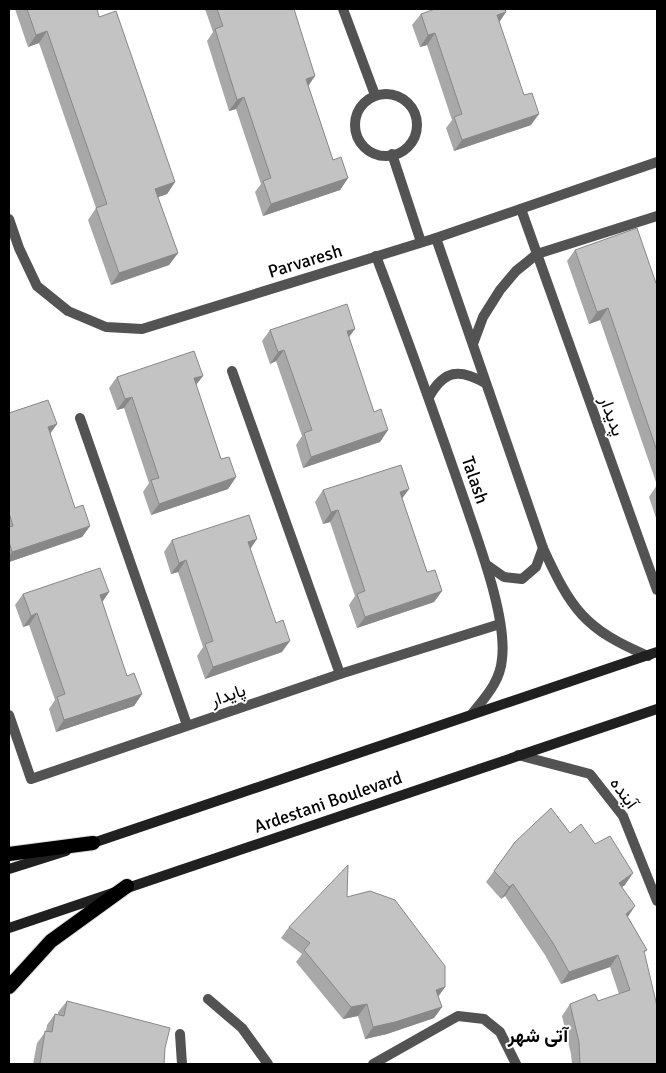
<svg xmlns="http://www.w3.org/2000/svg" width="666" height="1073" viewBox="0 0 666 1073" font-family="Signika,Vazirmatn,sans-serif">
<style>
.lines{fill:none;stroke-linecap:round;stroke-linejoin:round}
.trunk-casing{stroke:#dbdbdb;stroke-width:16}
.service{stroke:#535353;stroke-width:10}
.minor{stroke:#535353;stroke-width:10}
.tertiary{stroke:#535353;stroke-width:10}
.secondary{stroke:#202020;stroke-width:10}
.trunk{stroke:#000;stroke-width:14}
.wall{fill:#a8a8a8}
.shaded-wall{fill:#888}
.building{fill:#c3c3c3;stroke:#888}
.labels{text-anchor:middle;dominant-baseline:central;stroke-width:4;stroke-linejoin:round;paint-order:stroke}
.street-label{font-size:18px;fill:#000;stroke:#fff}
.neighbourhood-label{font-size:19px;font-weight:bold;fill:#000;stroke:#fff}
</style>
<rect width="100%" height="100%" fill="#fff"/>
<g class="lines">
<defs>
<g id="trunk">
<path d="M9,854l84,-11"/>
<path d="M9,987l42,-46 76,-55"/>
</g>
</defs>
<use href="#trunk" class="trunk-casing"/>
<g class="service">
<path d="M232,371l108,303"/>
<path d="M80,418l107,307"/>
<path d="M9,715l22,64 309,-105 160,-50"/>
<path d="M180,1034l2,30"/>
</g>
<g class="minor">
<path d="M343,9l32,86"/>
<circle cx="386" cy="125" r="31"/>
<path d="M392,154l29,88"/>
<path d="M521,209l136,381"/>
<path d="M473,344l10,-27 17,-27 16,-19 21,-17 120,-38"/>
<path d="M208,999l34,29 26,36"/>
<path d="M373,1064l85,-48 26,3 16,13 16,32"/>
</g>
<g class="tertiary">
<path d="M9,219l10,29 18,38 31,25 38,16 36,2 294,-91 221,-76"/>
<path d="M436,238l107,310c28,61 41,81 105,108"/>
<path d="M376,256c32,84 62,168 91,252 13,39 40,110 35,151 -2,23 -16,37 -30,55"/>
<path d="M429,397c15,-27 30,-29 56,-14"/>
<path d="M487,565l17,12 18,2 14,-12 7,-19"/>
<path d="M518,755l72,19 33,42 34,85"/>
</g>
<g class="secondary">
<path d="M87,845l570,-193"/>
<path d="M9,869l57,-18"/>
<path d="M9,928l648,-219"/>
</g>
<use href="#trunk" class="trunk"/>
</g>
<g class="wall">
<path d="M15,9h82l2,8 76,165 -8,12 -9,3 20,56 -9,12 -58,20 -23,-65 8,-12 -57,-165 -11,4z"/>
<path d="M205,9h89l14,77 25,74 15,18 -8,12 -77,26 -8,-24 6,-8 -25,-75 -7,2 -22,-70 6,-9z"/>
<path d="M506,12l-7,10 32,103 -77,26 -8,-23 6,-8 -25,-75 -7,2 -8,-22 9,-11z"/>
<path d="M575,250l82,36v235l-8,-24 8,-12 -57,-165 -11,4 -22,-63z"/>
<path d="M270,330l79,8 25,74 14,18 -8,12 -77,26 -7,-23 6,-9 -26,-75 -6,3 -8,-23z"/>
<path d="M203,376l-7,9 25,74 15,18 -8,12 -77,26 -8,-23 6,-9 -25,-75 -7,2 -8,-22 8,-11z"/>
<path d="M9,413l48,11 -7,10 25,74 15,18 -8,11 -73,25z"/>
<path d="M409,489l-7,9 25,74 15,19 -8,11 -77,26 -8,-23 6,-9 -25,-74 -7,2 -8,-22 8,-12z"/>
<path d="M172,540l78,9 32,103 -77,27 -8,-23 6,-9 -25,-75 -7,2 -7,-22z"/>
<path d="M109,592l-7,10 25,74 15,18 -8,12 -78,26 -7,-23 6,-9 -26,-75 -6,2 -8,-22 8,-11z"/>
<path d="M570,833l55,52 -3,2 6,30 19,33 -3,3 13,111h-85l-1,-10 -9,-38 8,-12 28,-3 21,-7 -9,-27 -49,17 -16,-29 -40,-59 -4,3 -15,-17 29,-40z"/>
<path d="M347,897l98,90 -7,10 4,10 -8,11 -47,16 -22,5 -7,-23 -15,3 -47,-57 6,-8 -21,-16 8,-11z"/>
<path d="M67,1001l98,47 -1,16h-131l4,-21 9,-12 1,-6 8,-11 3,1v-3z"/>
</g>
<g class="shaded-wall">
<path d="M506,12l-8,12 -1,-9z"/>
<path d="M47,31l-8,12 -11,4 8,-12z"/>
<path d="M435,33l-8,12 -7,2 8,-12z"/>
<path d="M315,76l-8,12 -1,-9z"/>
<path d="M244,97l-8,12 -7,2 8,-11z"/>
<path d="M539,114l-8,11 -77,26 8,-11z"/>
<path d="M348,178l-8,12 -77,26 8,-12z"/>
<path d="M175,182l-8,12 -20,7 8,-12z"/>
<path d="M178,253l-9,12 -58,20 8,-12z"/>
<path d="M608,308l-8,12 -11,4 8,-12z"/>
<path d="M355,329l-8,11v-9z"/>
<path d="M284,350l-8,11 -6,3 8,-12z"/>
<path d="M203,376l-9,11v-9z"/>
<path d="M132,397l-8,11 -7,2 8,-11z"/>
<path d="M57,424l-9,12v-9z"/>
<path d="M388,430l-8,12 -77,26 8,-11z"/>
<path d="M236,477l-8,12 -77,26 8,-11z"/>
<path d="M409,489l-8,11 -1,-8z"/>
<path d="M338,510l-8,12 -7,2 8,-12z"/>
<path d="M90,526l-8,11 -73,25v-5l3,-5z"/>
<path d="M257,539l-8,12 -1,-9z"/>
<path d="M186,560l-8,12 -7,2 8,-11z"/>
<path d="M442,591l-8,11 -77,26 8,-11z"/>
<path d="M109,592l-8,12 -1,-9z"/>
<path d="M37,613l-8,12 -6,2 8,-11z"/>
<path d="M290,641l-8,11 -77,27 8,-12z"/>
<path d="M142,694l-8,12 -78,26 8,-12z"/>
<path d="M633,873l-8,12 -14,9 8,-11z"/>
<path d="M513,884l-8,12 -4,3 8,-12z"/>
<path d="M635,906l-8,12 -1,-4z"/>
<path d="M618,955l-8,12 -49,17 8,-12z"/>
<path d="M445,987l-9,12v-9z"/>
<path d="M367,1004l-9,12 -15,3 8,-12z"/>
<path d="M442,1007l-8,11 -47,16 -22,5 8,-12z"/>
</g>
<g class="building">
<path d="M27,9h70l2,8 17,-6 59,171 -20,7 23,64 -59,20 -23,-65 11,-4 -60,-173 -11,4z"/>
<path d="M217,9h77l21,67 -9,3 27,81 8,-3 7,21 -77,26 -8,-23 8,-3 -27,-81 -7,3 -22,-71 8,-3z"/>
<path d="M435,9h70l1,3 -9,3 27,80 8,-2 7,21 -77,26 -8,-23 8,-3 -27,-81 -7,2 -7,-21z"/>
<path d="M637,228l20,58v165l-49,-143 -11,4 -22,-62z"/>
<path d="M347,304l8,25 -8,2 27,81 7,-3 7,21 -77,27 -7,-24 8,-3 -28,-80 -6,2 -8,-22z"/>
<path d="M194,351l9,25 -9,2 27,81 8,-2 7,20 -77,27 -8,-24 8,-2 -27,-81 -7,2 -8,-22z"/>
<path d="M48,400l9,24 -9,3 27,81 8,-3 7,21 -78,26 -3,-11v-14l4,-1 -4,-13v-100z"/>
<path d="M401,465l8,24 -9,3 27,80 8,-2 7,21 -77,26 -8,-23 8,-3 -27,-81 -7,2 -8,-22z"/>
<path d="M249,515l8,24 -9,3 28,81 7,-3 7,21 -77,26 -8,-23 8,-3 -27,-81 -7,3 -7,-23z"/>
<path d="M100,568l9,24 -9,3 27,81 7,-3 8,21 -78,26 -7,-23 8,-3 -28,-81 -6,3 -8,-22z"/>
<path d="M551,808l19,25 11,-9 14,20 15,-8 23,37 -14,10 16,23 -9,8 21,36 -3,1 13,55v58h-77l-1,-22 -9,-38 25,-10 3,7 32,-11 -12,-35 -49,17 -16,-29 -40,-59 -4,3 -15,-16 21,-29z"/>
<path d="M348,865l-1,32 23,-6 25,9 50,66v21l-9,3 6,17 -47,15 -22,5 -6,-23 -16,3 -47,-57 6,-7 -21,-16z"/>
<path d="M67,1001l103,27 -5,20 -1,16h-124l5,-33 7,1 3,-18 9,2z"/>
</g>
<g class="labels">
<g class="street-label">
<text transform="translate(305 261) rotate(-17)">Parvaresh</text>
<text transform="translate(612 416) rotate(70)">پدیدار</text>
<text transform="translate(475 480) rotate(71)">Talash</text>
<text transform="translate(228 695) rotate(-19)">پایدار</text>
<text transform="translate(624 793) rotate(54)">آینده</text>
<text transform="translate(328 802) rotate(-19)">Ardestani Boulevard</text>
</g>
<g class="neighbourhood-label">
<text x="538" y="1036">آتی شهر</text>
</g>
</g>
<rect width="666" height="1073" fill="none" stroke="#000000" stroke-width="20"/>
</svg>
